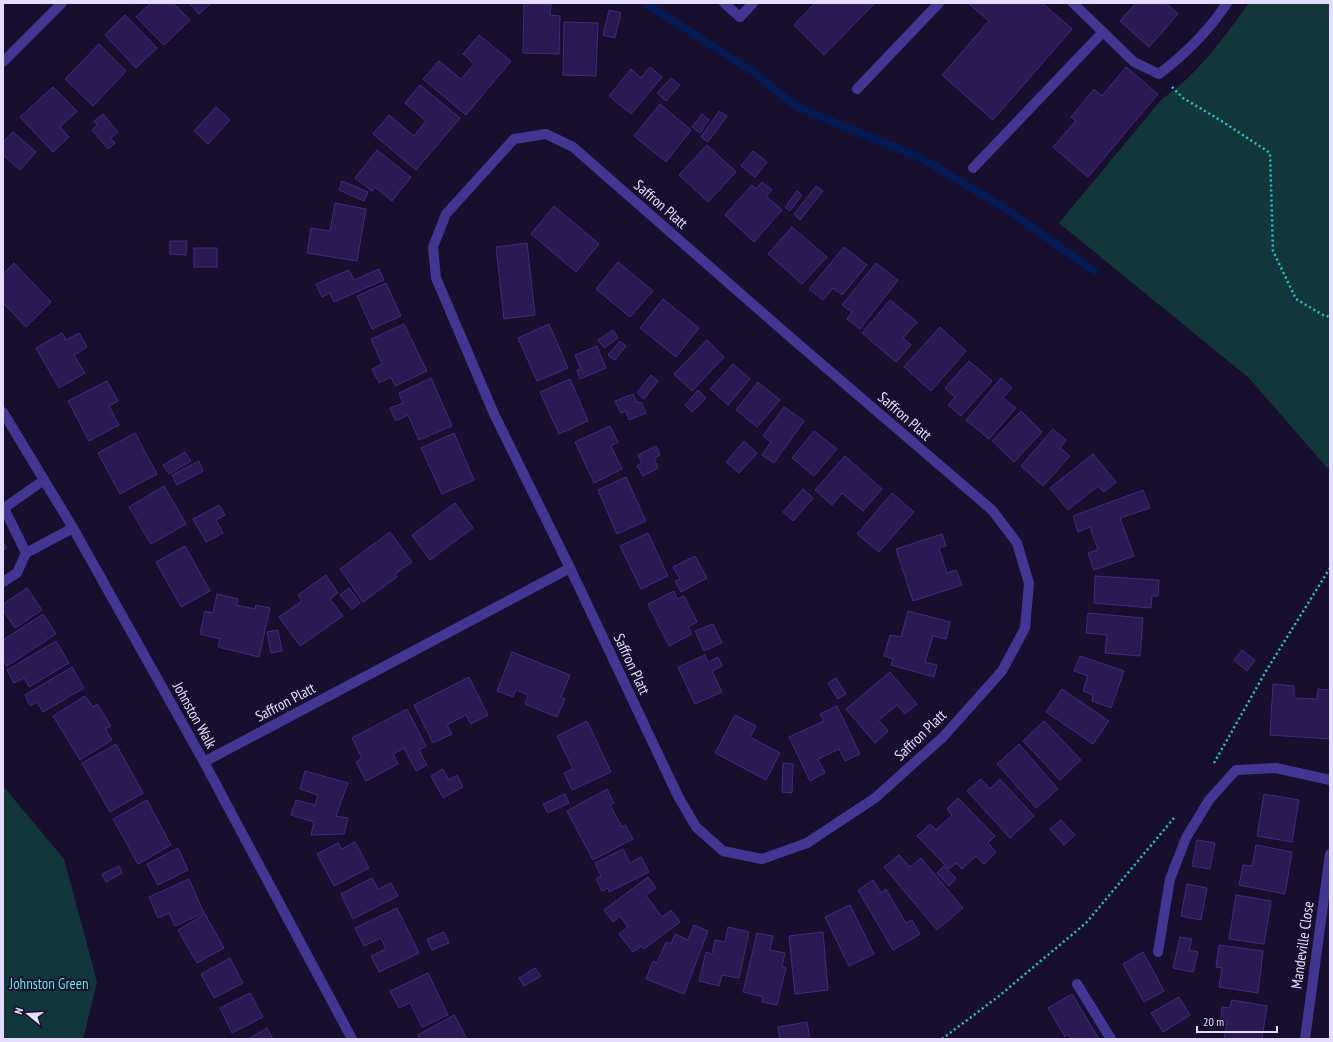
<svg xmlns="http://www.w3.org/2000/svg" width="1333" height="1042" viewBox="0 0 1333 1042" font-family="'PT Sans Narrow',sans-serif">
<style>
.green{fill:#12373a}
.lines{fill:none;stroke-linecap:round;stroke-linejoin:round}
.stream{stroke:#051a52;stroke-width:8}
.building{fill:#2a1952;stroke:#432980}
.path{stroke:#24c5cc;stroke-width:2.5;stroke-dasharray:2 3;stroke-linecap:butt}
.service{stroke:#433692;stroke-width:10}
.minor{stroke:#433692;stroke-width:10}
.labels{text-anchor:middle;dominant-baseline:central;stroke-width:4;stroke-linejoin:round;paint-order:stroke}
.street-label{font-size:15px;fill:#e4ddff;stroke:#180f2f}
.park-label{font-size:15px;fill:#5cecd7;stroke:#180f2f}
</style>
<rect width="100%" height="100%" fill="#180f2f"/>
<g class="green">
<path d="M1249,3h81v468l-81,-93 -190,-155 102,-123c38,-27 61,-60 88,-97z"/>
<path d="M3,786l61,73 33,123 -14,57h-80z"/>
</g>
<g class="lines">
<path class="stream" d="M645,3l102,65 6,3 35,29 12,8 123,51 82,49 89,63"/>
</g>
<g class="building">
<path d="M148,3h25l17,17 -26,25 -28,-28 14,-13z"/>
<path d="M189,3h22l-12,11z"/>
<path d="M524,3h27l-1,12 10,1 -1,38 -36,-1z"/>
<path d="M815,3h60l-51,52 -30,-30z"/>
<path d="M968,3h74l30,26 -79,91 -51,-45 47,-54z"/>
<path d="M1136,3h30l12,11 -29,33 -29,-26z"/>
<path d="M609,10l12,3 -6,25 -12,-3z"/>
<path d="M125,15l32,33 -21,20 -31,-33z"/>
<path d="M564,22l34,1 -2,53 -33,-1z"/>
<path d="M479,35l32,26 -45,54 -43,-36 16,-18 22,18 13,-15 -11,-10z"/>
<path d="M99,44l27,27 -33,35 -28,-27z"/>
<path d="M650,67l12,10 -31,37 -22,-18 22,-27 10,9z"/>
<path d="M1126,67l32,27 -70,83 -35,-30 23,-26 -5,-4 23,-28 8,7z"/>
<path d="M671,78l9,7 -14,16 -9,-8z"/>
<path d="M420,85l40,33 -44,52 -43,-36 16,-19 25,21 12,-15 -21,-18z"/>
<path d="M53,87l24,24 -17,16 9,10 -16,15 -33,-35z"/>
<path d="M660,104l31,26 -25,32 -32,-26z"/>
<path d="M216,107l14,13 -22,24 -14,-13z"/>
<path d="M719,111l8,5 -19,26 -7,-5z"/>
<path d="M103,114l15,18 -7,6 4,5 -7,6 -16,-19 5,-5 -3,-4z"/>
<path d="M702,114l7,6 -9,13 -8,-6z"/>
<path d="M13,132l23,20 -16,18 -17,-15v-15l1,1z"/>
<path d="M707,145l29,27 -28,30 -29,-27z"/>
<path d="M377,150l34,27 -19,24 -17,-14 -3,4 -17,-13z"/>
<path d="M753,151l14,11 -12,15 -14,-11z"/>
<path d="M342,181l26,11 -4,9 -25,-11z"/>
<path d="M762,182l10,8 -6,6 16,14 -28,32 -29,-27 27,-30 4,4z"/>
<path d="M816,186l7,5 -23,29 -6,-6z"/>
<path d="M797,191l5,4 -12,16 -5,-4z"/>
<path d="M335,203l31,6 -9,52 -50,-8 4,-25 19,3z"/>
<path d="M554,206l45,38 -23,28 -45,-38z"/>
<path d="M792,227l35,30 -25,27 -34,-30z"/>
<path d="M170,241h17l-1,14 -16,-1z"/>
<path d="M527,243l8,72 -31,4 -8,-72z"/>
<path d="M844,247l23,18 -25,30 -9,-7 -10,12 -14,-11z"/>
<rect x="194" y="248" width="23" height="19"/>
<path d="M618,262l35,29 -23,26 -34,-28z"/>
<path d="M14,263l37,39 -25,25 -23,-24v-29z"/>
<path d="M876,263l22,17 -38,49 -13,-10 5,-7 -10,-7z"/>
<path d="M379,269l5,11 -50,22 -4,-9 -8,4 -6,-13 33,-14 5,10z"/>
<path d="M386,283l15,33 -29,13 -15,-33z"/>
<path d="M663,299l36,29 -23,29 -36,-29z"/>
<path d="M890,300l27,22 -14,16 8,7 -15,17 -34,-29z"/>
<path d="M404,324l23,47 -32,15 -4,-9 -12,6 -7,-14 10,-5 -11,-25z"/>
<path d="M549,324l19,44 -31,13 -19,-43z"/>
<path d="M940,327l26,24 -35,40 -27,-24z"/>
<path d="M613,330l5,8 -14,10 -6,-8z"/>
<path d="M62,333l4,7 13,-7 8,14 -13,8 11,18 -26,15 -23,-40z"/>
<path d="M707,340l17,17 -32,34 -18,-17z"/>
<path d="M620,341l6,5 -11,14 -7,-5z"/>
<path d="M597,346l9,22 -26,11 -3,-9 4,-1 -6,-14z"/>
<path d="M969,361l23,20 -31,35 -13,-11 7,-8 -10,-9z"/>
<path d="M733,364l17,15 -22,26 -18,-16z"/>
<path d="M651,375l7,6 -14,18 -7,-6z"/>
<path d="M431,378l21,48 -33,14 -11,-25 -12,6 -6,-13 13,-5 -4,-10z"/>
<path d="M1001,378l11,10 -9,10 13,10 -27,31 -23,-19z"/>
<path d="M570,379l18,42 -29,13 -19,-42z"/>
<path d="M107,381l11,20 -9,5 10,19 -30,16 -21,-40z"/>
<path d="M758,382l22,18 -23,27 -21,-17z"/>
<path d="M698,390l8,8 -14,14 -7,-7z"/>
<path d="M633,394l4,9 4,-1 5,11 -17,7 -3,-9 -5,2 -6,-12z"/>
<path d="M784,407l20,14 -30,42 -12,-8 9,-13 -8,-6z"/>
<path d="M1021,411l21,21 -28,30 -22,-21z"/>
<path d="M610,426l8,16 -7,4 11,23 -28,14 -19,-41z"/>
<path d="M1053,429l13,11 -6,8 10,8 -27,30 -22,-20z"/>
<path d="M814,431l23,18 -23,27 -22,-18z"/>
<path d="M135,433l22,41 -37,20 -22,-41z"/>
<path d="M454,433l20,47 -32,14 -21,-46z"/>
<path d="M744,441l13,12 -18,20 -13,-11z"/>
<path d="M656,446l4,9 -6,3 4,10 -15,8 -6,-10 5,-3 -4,-8z"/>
<path d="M185,452l6,9 -22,13 -6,-9z"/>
<path d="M1093,454l23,28 -12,10 -6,-6 -30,24 -18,-22z"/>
<path d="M845,456l37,33 -19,22 -21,-18 -10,12 -17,-15z"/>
<path d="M199,461l4,10 -26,14 -5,-10z"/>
<path d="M626,477l20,44 -29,13 -19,-44z"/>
<path d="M164,486l22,38 -35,20 -22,-37z"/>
<path d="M803,489l10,9 -20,23 -10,-9z"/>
<path d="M1143,490l7,18 -30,10 14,38 -40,14 -6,-17 10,-3 -8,-23 -12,5 -5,-16z"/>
<path d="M892,493l22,19 -35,40 -22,-18z"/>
<path d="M455,503l18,25 -43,32 -18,-25z"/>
<path d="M219,505l6,10 -9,5 7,13 -17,9 -13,-23z"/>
<path d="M390,532l22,30 -17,12 2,3 -34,25 -23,-33z"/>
<path d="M648,533l20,43 -27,13 -21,-43z"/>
<path d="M942,534l4,12 -7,2 8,25 9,-3 6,15 -49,16 -17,-52z"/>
<path d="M3,542l4,6 -4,3z"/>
<path d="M185,546l25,45 -29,16 -25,-45z"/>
<path d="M695,556l12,22 -26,14 -6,-11 5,-2 -7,-12z"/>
<path d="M326,575l12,18 -8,6 13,17 -43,30 -21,-29 23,-16 -4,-6z"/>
<path d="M1095,576l64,4 -1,16h-6l-1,12 -57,-5z"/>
<path d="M27,588l15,22 -27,18 -12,-18v-6z"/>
<path d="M349,588l11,15 -8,6 -12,-14z"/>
<path d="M674,591l3,8 7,-3 13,26 -9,5 4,7 -23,12 -21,-42z"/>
<path d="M217,594l21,5 -2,6 19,4 1,-4 14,3 -11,49 -41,-10 2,-8 -20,-5 5,-23 8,2z"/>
<path d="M908,611l42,11 -4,17 -13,-3 -8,26 12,3 -3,12 -43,-12 2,-6 -9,-3 6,-21 11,2z"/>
<path d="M1088,613l55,5 -3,38 -35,-3 2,-18 -21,-2z"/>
<path d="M43,614l13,20 -49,32 -4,-6v-20z"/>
<path d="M713,624l9,19 -18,8 -9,-20z"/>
<path d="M278,630l4,21 -11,2 -4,-21z"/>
<path d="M56,641l13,22 -40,24 -5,-9 -10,5 -7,-13z"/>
<path d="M1242,650l13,10 -8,11 -13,-11z"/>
<path d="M512,652l58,23 -9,22 4,2 -8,18 -32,-13 3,-9 -12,-5 -3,7 -16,-6z"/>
<path d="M705,655l3,7 10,-5 4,9 -10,5 10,21 -27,12 -17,-37z"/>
<path d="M1080,656l44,15 -13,37 -19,-7 1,-6 -10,-4 5,-15 -14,-5z"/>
<path d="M72,667l12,21 -41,24 -6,-10 -7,4 -5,-11z"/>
<path d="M890,672l27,32 -12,10 -8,-9 -18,15 9,11 -13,12 -29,-34z"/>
<path d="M469,677l19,38 -17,9 -5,-9 -19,10 5,9 -19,9 -19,-38z"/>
<path d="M836,678l10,16 -8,5 -10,-16z"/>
<path d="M1273,684l21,2v12l23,1 1,-10 12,1v49l-60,-4z"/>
<path d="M1062,689l47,32 -16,23 -47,-32z"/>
<path d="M85,696l8,11 4,-3 14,22 -6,3 7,11 -32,20 -27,-44z"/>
<path d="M837,706l23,48 -15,7 -6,-12 -21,10 7,14 -15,8 -21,-44 35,-16 -4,-7z"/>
<path d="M407,709l19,37 -7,4 8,15 -11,6 -12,-23 -11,6 5,10 -32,17 -10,-19 6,-4 -10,-20z"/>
<path d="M735,715l21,11 -6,11 30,16 -14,27 -51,-27z"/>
<path d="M587,721l24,51 -39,18 -8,-17 9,-4 -16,-33z"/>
<path d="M1044,721l37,39 -21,20 -37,-39z"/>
<path d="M116,744l27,49 -33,19 -28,-49z"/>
<path d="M1019,744l39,45 -22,19 -39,-44z"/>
<path d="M783,763l10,1 -1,29 -10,-1z"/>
<path d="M443,769l6,11 8,-5 6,12 -20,11 -12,-22z"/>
<path d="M305,771l43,12 -12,33 12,2 -4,16 -33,1 3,-13 -23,-7 5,-15 19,5 3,-10 -18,-6z"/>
<path d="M981,779l9,10 10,-10 34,37 -24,22 -43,-47z"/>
<path d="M607,789l7,14 -4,2 12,22 3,-2 8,14 -40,21 -26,-49z"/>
<path d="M565,794l4,9 -21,10 -5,-9z"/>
<path d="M1264,794l35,6 -7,42 -35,-6z"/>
<path d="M958,798l37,38 -7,7 8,9 -12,12 -8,-8 -14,13 -6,-6 -7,6 -32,-33 13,-12 6,6 16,-15 -5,-6z"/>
<path d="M147,800l24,45 -33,19 -25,-45z"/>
<path d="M1061,820l14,15 -11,10 -14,-16z"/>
<path d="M1197,840l18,3 -5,26 -18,-3z"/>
<path d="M355,842l14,26 -35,18 -17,-32 21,-11 4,6z"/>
<path d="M1256,845l36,7 -7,42 -46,-9 4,-20 9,1z"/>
<path d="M178,848l10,22 -30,15 -11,-21z"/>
<path d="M623,849l7,14 11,-6 8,15 -40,20 -1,-4 -6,3 -6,-12 5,-3 -6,-13z"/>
<path d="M899,855l11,12 11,-9 42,50 -26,22 -53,-63z"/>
<path d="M119,866l3,7 -16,9 -4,-8z"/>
<path d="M944,866l12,12 -7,8 -12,-13z"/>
<path d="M648,877l8,11 -10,7 16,22 9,-7 9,12 -36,27 -2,-3 -9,6 -14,-18 9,-7 -8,-11 -7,6 -9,-12z"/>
<path d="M372,878l6,11 13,-6 7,13 -45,23 -12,-25z"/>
<path d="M189,879l15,34 -29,13 -6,-13 -11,5 -9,-21z"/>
<path d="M873,880l8,13 5,-4 20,34 6,-3 8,14 -27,16 -35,-60z"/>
<path d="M1187,884l20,4 -6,32 -20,-4z"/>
<path d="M1236,895l35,6 -7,43 -35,-5z"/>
<path d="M850,905l24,49 -25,12 -24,-49z"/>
<path d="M397,908l22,45 -40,19 -8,-16 15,-7 -5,-11 -17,8 -9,-18z"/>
<path d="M205,914l19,34 -27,15 -19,-33z"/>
<path d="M694,925l14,6 -24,63 -38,-15 7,-18 4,2 9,-21 5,2 4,-10 13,6z"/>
<path d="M728,927l21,5 -10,46 -17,-3 -3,11 -20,-5 7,-29 6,2 3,-14 10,2z"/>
<path d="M444,932l5,11 -17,7 -5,-11z"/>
<path d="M823,932l5,58 -33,4 -6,-58z"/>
<path d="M757,933l16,3 -3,14 15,3 -3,14 4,1 -9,37 -15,-3 1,-5 -20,-5z"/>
<path d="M1180,937l12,2 -3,11 9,2 -5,20 -20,-4z"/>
<path d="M1219,945l44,6 -5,42 -39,-6 3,-19 -6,-1z"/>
<path d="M1143,952l21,39 -20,11 -21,-38z"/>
<path d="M230,958l13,25 -29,15 -13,-24z"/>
<path d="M535,968l6,8 -17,10 -5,-8z"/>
<path d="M428,973l20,42 -26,12 -12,-24 -11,5 -9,-17z"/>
<path d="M250,993l13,24 -31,16 -12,-25z"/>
<path d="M1072,994l27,45h-28l-3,-5 -3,3 -17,-29z"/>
<path d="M1179,997l11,18 -27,17 -12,-19z"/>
<path d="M1232,1000l35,6 -5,33h-38l3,-18 -6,-1 1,-13 8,1z"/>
<path d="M454,1015l13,24h-47l-2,-4z"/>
<path d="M807,1022l3,17h-30l-2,-12z"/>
<path d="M267,1028l6,11h-25z"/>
</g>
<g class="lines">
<g class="path">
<path d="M1172,87l11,11 37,22 50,33 3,98 23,48 27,16 7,2"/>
<path d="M1214,763l52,-92 64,-103"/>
<path d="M942,1039l57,-43 87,-73 88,-105"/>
</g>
<g class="service">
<path d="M724,3l16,14"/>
<path d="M857,89l82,-86"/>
<path d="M973,168l130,-136"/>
<path d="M26,553l-22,-45 40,-28"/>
<path d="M3,582l14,-9 9,-20 47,-25"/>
<path d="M1158,952l12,-73 16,-41 23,-38 27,-30 40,-2 54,12"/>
<path d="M1077,984l34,55"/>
</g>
<g class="minor">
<path d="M1073,3l61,59 25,12c25,-19 51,-45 68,-71"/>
<path d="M740,17l13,-14"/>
<path d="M3,62l59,-59"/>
<path d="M546,134l27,13 216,189 203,174 25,33 12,40 -4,45 -23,43 -59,66 -68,61 -68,45 -45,16 -39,-8 -27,-24 -18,-31 -108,-228 -76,-154 -58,-136 -3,-31 13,-33 68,-75z"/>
<path d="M3,412l70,116 131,234 148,277"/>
<path d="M204,762l366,-194"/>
<path d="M1305,1039l25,-185"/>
</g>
</g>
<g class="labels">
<g class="street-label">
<text transform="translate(661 204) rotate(41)">Saffron Platt</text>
<text transform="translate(905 416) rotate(41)">Saffron Platt</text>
<text transform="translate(632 664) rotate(65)">Saffron Platt</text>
<text transform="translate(285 702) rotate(-28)">Saffron Platt</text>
<text transform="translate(195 715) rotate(61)">Johnston Walk</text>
<text transform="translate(920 735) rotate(-44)">Saffron Platt</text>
<text transform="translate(1302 945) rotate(-82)">Mandeville Close</text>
</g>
<g class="park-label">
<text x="49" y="983">Johnston Green</text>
</g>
</g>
<rect width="1333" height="1042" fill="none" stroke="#e4ddff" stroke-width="8"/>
<g transform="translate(28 1014) rotate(288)" stroke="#180f2f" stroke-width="3" paint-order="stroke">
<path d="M0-3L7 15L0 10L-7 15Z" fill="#e4ddff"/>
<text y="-6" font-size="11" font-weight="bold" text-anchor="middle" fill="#e4ddff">N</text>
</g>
<path d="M1197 1026v6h80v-6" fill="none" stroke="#e4ddff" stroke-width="2"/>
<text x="1203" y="1026" font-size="12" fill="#e4ddff" stroke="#180f2f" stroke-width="3" paint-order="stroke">20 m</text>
</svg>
